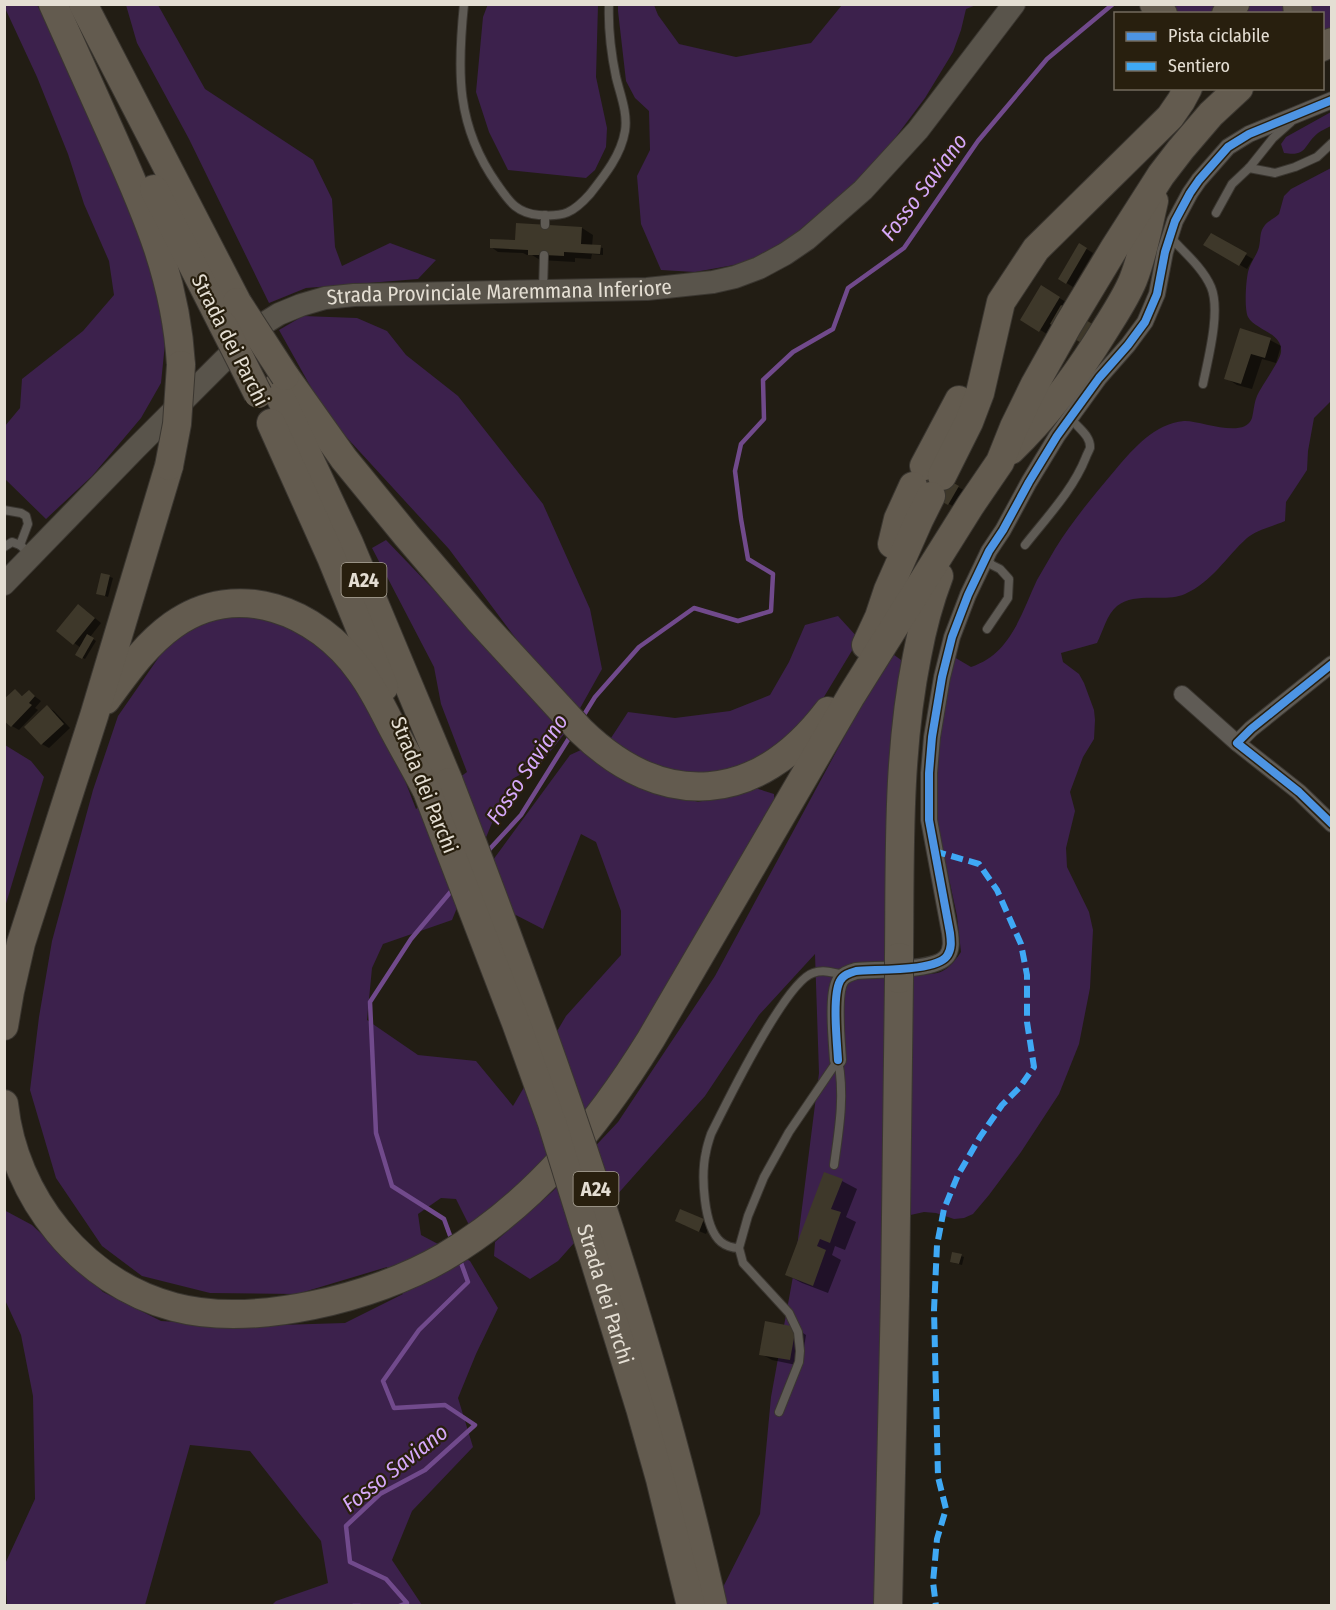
<svg xmlns="http://www.w3.org/2000/svg" width="1336" height="1610" viewBox="0 0 1336 1610" font-family="'Fira Sans Condensed',sans-serif">
<style>
.green{fill:#3c214c}
.shadow{fill:#0007}
.lines{fill:none;stroke-linecap:round;stroke-linejoin:round}
.stream{stroke:#714a8c;stroke-width:4.5}
.building{fill:#3e382a}
.service-casing{stroke:#3a3630;stroke-width:10}
.minor-casing{stroke:#3a3630;stroke-width:18}
.secondary-casing{stroke:#3a3630;stroke-width:24}
.motorway-casing{stroke:#3a3630;stroke-width:30}
.service{stroke:#5f5b55;stroke-width:8}
.minor{stroke:#5f5b55;stroke-width:16}
.secondary{stroke:#59544b;stroke-width:22}
.motorway{stroke:#635b4f;stroke-width:28}
.motorway-bridge-casing{stroke:#3a3630;stroke-width:30;stroke-linecap:butt}
.motorway-bridge{stroke:#635b4f;stroke-width:28}
.quiet{stroke:#3fa9f5;stroke-width:6;stroke-dasharray:12 6;stroke-linecap:butt}
.cycleway-casing{stroke:#281f0e;stroke-width:11}
.cycleway{stroke:#4d94e3;stroke-width:8}
.labels{text-anchor:middle;dominant-baseline:central;stroke-width:4.5;stroke-linejoin:round;paint-order:stroke}
.shield{fill:#281f0e;stroke:#aca598;stroke-width:1.5}
.shield-label{font-size:20px;font-weight:bold;fill:#e4ded3}
.street-label{font-size:21px;fill:#e4ded3;stroke:#281f0e}
.water-label{font-size:22px;font-style:italic;fill:#d6a9fa;stroke:#281f0e}
</style>
<rect width="100%" height="100%" fill="#221d14"/>
<g class="green">
<path d="M488,4l110,1 -2,72 11,51 -1,19 -11,23 -9,8 -78,-8 -19,-38 -13,-40 7,-75z"/>
<path d="M1247,4l45,1 2,9h-56z"/>
<path d="M4,5h33l58,108 47,113 25,98 -6,59 -20,35 -49,58 -46,43 -41,-40v-53l15,-18 2,-29 61,-48 31,-36 -5,-34 -25,-57 -16,-50 -31,-77 -32,-69z"/>
<path d="M126,5h32l47,84 108,71 19,39 3,48 7,19 48,-23 46,17 -18,19 -112,9 -37,15 -80,-164 -52,-96z"/>
<path d="M618,5h36l4,10 21,29 57,13 75,-14 31,-38h134l-10,4 -5,21 -8,22 -28,46 -51,68 -45,39 -39,33 -45,25 -50,9 -34,-2 -20,-46 -4,-48 13,-26 -1,-39 -14,-13 -9,-17 -8,-70z"/>
<path d="M1167,5h59l-8,9 -43,-1z"/>
<path d="M1306,5h25v30l-8,5 -1,-26 -14,-1z"/>
<path d="M1331,112v14c-4,2 -9,4 -13,7 -15,12 -10,24 -34,20l-3,-9 5,-7z"/>
<path d="M1331,168v233l-17,17 -6,33 -1,19 -21,32 -1,19c-11,5 -29,9 -38,17 -21,19 -35,44 -62,56 -21,9 -48,-3 -68,12 -10,8 -14,25 -20,37l-36,10 2,9 16,12 5,9 10,27 1,10 -1,19 -11,18 -13,35 5,19 -9,37 1,19 22,45 4,18 -3,58 -11,56 -20,50 -38,58 -32,43 -16,19 -9,4 -10,1 -18,-6 -12,-1 -18,4 4,-241c28,-1 35,1 51,-23l-4,-36 -20,-93 -3,-32 5,-68 15,-66 17,10c40,-13 50,-53 66,-87 6,-10 12,-21 18,-31 18,-29 39,-54 61,-80 18,-21 38,-45 68,-48 16,-1 60,19 68,-3 2,-8 2,-15 5,-22 5,-11 23,-35 24,-44 2,-19 -26,-22 -33,-35 -4,-9 -2,-36 0,-45 2,-9 9,-17 11,-25 2,-8 0,-15 6,-22 3,-4 10,-7 14,-11l5,-18 7,-7z"/>
<path d="M303,316l54,2 30,13 19,24 52,41 85,108 47,105 12,60 -33,59 -28,35 -27,15 -22,45 -40,97 -69,24 -11,24 -5,52 51,35 58,6 37,45 53,-90 55,-61v-44l-25,-69 -15,-8 -38,95 -41,-21 -9,-48 77,-105 13,-6 64,36 51,17 57,-14 19,6 1,17 -180,294 -68,74 -58,46 -13,-26 -15,-1 -23,16 3,21 49,26 28,47 -22,46 -18,44 15,49 -61,64 -20,49 30,45h-150l4,-4 52,-18 -7,-42 -71,-90 -60,-6 -45,160h-138l-2,-41 30,-65 -2,-103 -12,-61 -16,-35 -1,-90 28,15 71,67 58,29 82,5 102,-3 58,-29 -16,-27 -90,27 -87,-1 -68,-17 -40,-30 -46,-68 -26,-88 9,-73 13,-76 41,-151 25,-74 50,-72 36,-23 23,-8 30,4 54,18 52,49 27,58 26,67 51,-37 -26,-68 -7,-37 -62,-119 14,-8 142,148 15,-13 -94,-126 -122,-133 -48,-86z"/>
<path d="M838,616l21,23 -49,81 -32,32 -86,29 -63,-24 -18,-19 17,-26 47,6 55,-7 40,-16 19,-33 16,-37z"/>
<path d="M890,652l18,13 -32,940h-162l46,-91 11,-117 23,-126 25,-198 -4,-119 -56,61 -54,81 -147,165 -28,18 -36,-23 1,-14 58,-51 65,-69 97,-146z"/>
<path d="M5,745l26,16 13,16 -39,130z"/>
</g>
<g class="shadow">
<path d="M582,228l11,7 -1,11 11,2v7l-11,-1 -1,5 -16,-1v4l-35,-2 -8,-5h-5l-4,-2 -25,-1 -7,-5z"/>
<path d="M1211,235l42,24 -6,10 -41,-24z"/>
<path d="M1080,245l13,8 -20,34 -13,-8z"/>
<path d="M1041,287l25,15 -19,32 -25,-15z"/>
<path d="M1241,330l29,10 11,6 -5,17 -14,-4 -10,30 -15,-4 -11,-7z"/>
<path d="M916,464l53,29 -9,17 -53,-29z"/>
<path d="M102,574l11,4 -5,19 -11,-4z"/>
<path d="M85,610l16,13 -11,14 6,4 -11,18 -8,-4 4,-7 -23,-17z"/>
<path d="M15,691l9,6 5,-5 12,9 -6,7 3,2 -19,20 -7,-4z"/>
<path d="M47,707l7,4 16,17 -21,20 -7,-4z"/>
<path d="M842,1181l15,8 -11,28 10,5 -11,28 -10,-4 -3,9 9,5 -13,33 -26,-10 -15,-8z"/>
<path d="M681,1211l29,14 -4,9 -22,-9z"/>
<path d="M961,1256l3,1 -2,8 -8,-2z"/>
<path d="M795,1328l11,7 -5,31 -29,-6 -11,-6z"/>
</g>
<g class="lines">
<g class="stream">
<path d="M582,718l13,-21 44,-50 55,-39 44,13 33,-10 2,-37 -25,-15 -7,-40 -6,-48 6,-27 23,-25 -1,-39 30,-28 40,-23 15,-41 56,-40 74,-107 69,-82 66,-55"/>
<path d="M487,852l34,-37 50,-80"/>
<path d="M452,1241l-8,-22 -52,-33 -16,-53 -6,-131 41,-63 42,-50"/>
<path d="M353,1606h7"/>
<path d="M399,1606l8,-3 -21,-24 -36,-17 -4,-36 34,-32 45,-24 50,-45 -30,-20 -51,3 -11,-27 36,-51 49,-48 -8,-22"/>
</g>
</g>
<g class="building">
<path d="M516,223l66,4 -1,17 20,1 -1,9 -36,-2v4l-20,-1h-16v-5l-38,-2v-9l25,1z"/>
<path d="M1211,233l36,20 -8,13 -36,-21z"/>
<path d="M1079,243l8,5 -21,36 -8,-5z"/>
<path d="M1041,285l19,12 -21,35 -19,-12z"/>
<path d="M1061,305l38,23 -11,19 -38,-23z"/>
<path d="M1240,328l31,10 -6,20 -14,-4 -10,30 -17,-5z"/>
<path d="M916,462l43,24 -11,19 -43,-23z"/>
<path d="M101,573l9,2 -5,21 -9,-2z"/>
<path d="M78,604l17,14 -22,27 -17,-14z"/>
<path d="M87,634l7,4 -12,21 -7,-4z"/>
<path d="M15,689l7,7 7,-6 6,6 -6,7 3,2 -21,22 -7,-6v-22z"/>
<path d="M47,705l17,19 -23,21 -17,-18z"/>
<path d="M824,1172l19,7 -12,30 10,3 -11,31 -10,-4 -3,7 9,4 -13,36 -28,-11z"/>
<path d="M680,1209l24,10 -5,13 -24,-11z"/>
<path d="M952,1252l10,2 -3,10 -9,-2z"/>
<path d="M765,1321l31,6 -6,33 -31,-5z"/>
</g>
<g class="lines">
<defs>
<g id="service">
<path d="M464,4c-7,68 -8,122 33,180 12,17 19,29 42,31 25,2 34,-2 51,-21 15,-19 31,-39 35,-63 3,-18 -5,-37 -9,-54 -5,-24 -8,-48 -7,-73"/>
<path d="M1249,168l26,5 20,-6 22,-10 15,-14"/>
<path d="M1216,213l16,-29 17,-16 24,-30 18,-16"/>
<path d="M545,225v-10"/>
<path d="M1170,237c14,15 33,31 41,50 10,24 -3,72 -8,97"/>
<path d="M543,290l1,-35"/>
<path d="M4,510l17,3 5,3 2,8 -8,21 11,10"/>
<path d="M1025,545c22,-28 48,-55 61,-88 1,-3 3,-6 4,-9 1,-13 -13,-20 -19,-30"/>
<path d="M4,547l8,-5 8,3"/>
<path d="M986,558l6,7 8,4 9,10 -1,19 -21,31"/>
<path d="M834,1165c5,-35 11,-70 4,-105"/>
<path d="M739,1248c-7,0 -13,-2 -18,-6 -18,-15 -20,-68 -15,-90 1,-6 3,-12 5,-18 15,-30 74,-152 102,-161 11,-4 21,0 31,2"/>
<path d="M779,1412l20,-50 1,-11 -2,-19 -9,-19 -46,-50 -4,-15 9,-32 16,-39 25,-45 49,-72"/>
</g>
<g id="minor">
<path d="M1332,664l-81,65 -14,14 62,49 33,32"/>
<path d="M1182,694l55,49"/>
<path d="M838,1060c-1,-18 -6,-64 2,-79 3,-6 9,-8 16,-10 20,-2 79,1 91,-15 5,-7 4,-15 3,-23l-21,-113v-47l3,-36 10,-60 10,-40 16,-42 21,-44 14,-21 26,-48 28,-46 42,-58 29,-33 17,-23 12,-28 8,-42 10,-31 15,-28 9,-13 29,-33 21,-13 83,-34"/>
</g>
<g id="secondary">
<path id="s1" d="M4,584l131,-135 90,-90 38,-35 16,-10 22,-9 24,-7 29,-3 293,-6 66,-7 22,-5 24,-9 26,-14 22,-15 56,-49 55,-60 96,-126"/>
</g>
<g id="motorway">
<path d="M53,4c20,45 40,90 60,134 34,76 63,142 68,227"/>
<path d="M83,4l154,298"/>
<path d="M1154,4l9,10"/>
<path d="M1297,4l1,10"/>
<path d="M1226,14l9,-10"/>
<path d="M1322,47l10,-5"/>
<path d="M154,189l69,136"/>
<path d="M285,376l59,83 63,77 71,83 102,111c84,82 177,74 248,-19"/>
<path d="M276,388l73,155 100,239"/>
<path d="M271,423l60,134 53,130"/>
<path d="M1011,450c37,-35 68,-78 95,-122 10,-16 20,-31 27,-48 10,-25 15,-53 21,-79"/>
<path d="M924,466l35,-66"/>
<path d="M942,476l27,-54 11,-29 21,-91 35,-53 134,-132 11,-16 7,-13"/>
<path d="M892,544l6,-25 15,-33"/>
<path d="M866,645l13,-28 9,-27 31,-70 12,-24"/>
<path d="M106,700c20,-27 39,-55 67,-75 65,-46 144,-14 187,46 12,16 21,34 30,52 12,23 25,45 37,68"/>
<path d="M899,957c1,-100 -2,-202 18,-301 5,-27 12,-54 22,-80"/>
<path d="M4,1026l6,-35 11,-48 73,-227 75,-250"/>
<path d="M4,1104c10,93 77,178 170,203 79,21 200,-9 270,-50 89,-52 154,-132 207,-218l200,-343 119,-190 30,-44 14,-35 21,-43 33,-59 47,-78 46,-72 20,-26 30,-35 28,-26"/>
<path d="M888,1606l7,-310 4,-317"/>
</g>
</defs>
<use href="#service" class="service-casing"/>
<use href="#minor" class="minor-casing"/>
<use href="#secondary" class="secondary-casing"/>
<use href="#motorway" class="motorway-casing"/>
<use href="#service" class="service"/>
<use href="#minor" class="minor"/>
<use href="#secondary" class="secondary"/>
<use href="#motorway" class="motorway"/>
<defs>
<g id="motorway-bridge">
<path d="M237,302l48,74"/>
<path d="M223,325l35,69"/>
<path d="M169,466l8,-42 4,-59"/>
<path d="M449,782c104,269 201,542 264,824"/>
<path id="s2" d="M427,791l89,232 36,100 88,285 20,71 31,127"/>
<path d="M899,979v-22"/>
</g>
</defs>
<use href="#motorway-bridge" class="motorway-bridge-casing"/>
<use href="#motorway-bridge" class="motorway-bridge"/>
<path class="quiet" d="M934,851l45,13 18,26 24,54 6,31v47l7,45 -14,20 -18,18 -22,32 -22,38 -14,34 -7,36 -3,65 4,167 8,32 -9,30 -4,43 3,24"/>
<defs>
<g id="cycleway">
<path d="M1332,664l-81,65 -14,14 62,49 33,32"/>
<path d="M838,1060c-1,-18 -6,-64 2,-79 3,-6 9,-8 16,-10 20,-2 79,1 91,-15 5,-7 4,-15 3,-23l-21,-113v-47l3,-36 10,-60 10,-40 16,-42 21,-44 14,-21 26,-48 28,-46 42,-58 29,-33 17,-23 12,-28 8,-42 10,-31 15,-28 9,-13 29,-33 21,-13 83,-34"/>
</g>
</defs>
<use href="#cycleway" class="cycleway-casing"/>
<use href="#cycleway" class="cycleway"/>
</g>
<g class="labels">
<g class="shield">
<rect x="341.5" y="563" width="45" height="34" rx="4.5"/>
<rect x="573.5" y="1172" width="45" height="34" rx="4.5"/>
</g>
<g class="shield-label">
<text x="364" y="580">A24</text>
<text x="596" y="1189">A24</text>
</g>
<g class="street-label">
<text stroke="none"><textPath href="#s1" startOffset="609">Strada Provinciale Maremmana Inferiore</textPath></text>
<text transform="translate(230 340) rotate(63)">Strada dei Parchi</text>
<text transform="translate(424 785) rotate(68)">Strada dei Parchi</text>
<text stroke="none"><textPath href="#s2" startOffset="534">Strada dei Parchi</textPath></text>
</g>
<g class="water-label">
<text transform="translate(924 187) rotate(-53)">Fosso Saviano</text>
<text transform="translate(527 769) rotate(-56)">Fosso Saviano</text>
<text transform="translate(395 1468) rotate(-38)">Fosso Saviano</text>
</g>
</g>
<rect width="1336" height="1610" fill="none" stroke="#e4ded3" stroke-width="12"/>
<rect x="1114" y="12" width="210" height="78" fill="#281f0e" stroke="#736b5d" stroke-width="1.5"/>
<rect x="1126" y="32" width="30" height="9" fill="#4d94e3" stroke="#736b5d" stroke-width="1.5"/>
<text x="1168" y="42" font-size="18" fill="#e4ded3">Pista ciclabile</text>
<rect x="1126" y="62" width="30" height="9" fill="#3fa9f5" stroke="#736b5d" stroke-width="1.5"/>
<text x="1168" y="72" font-size="18" fill="#e4ded3">Sentiero</text>
</svg>
